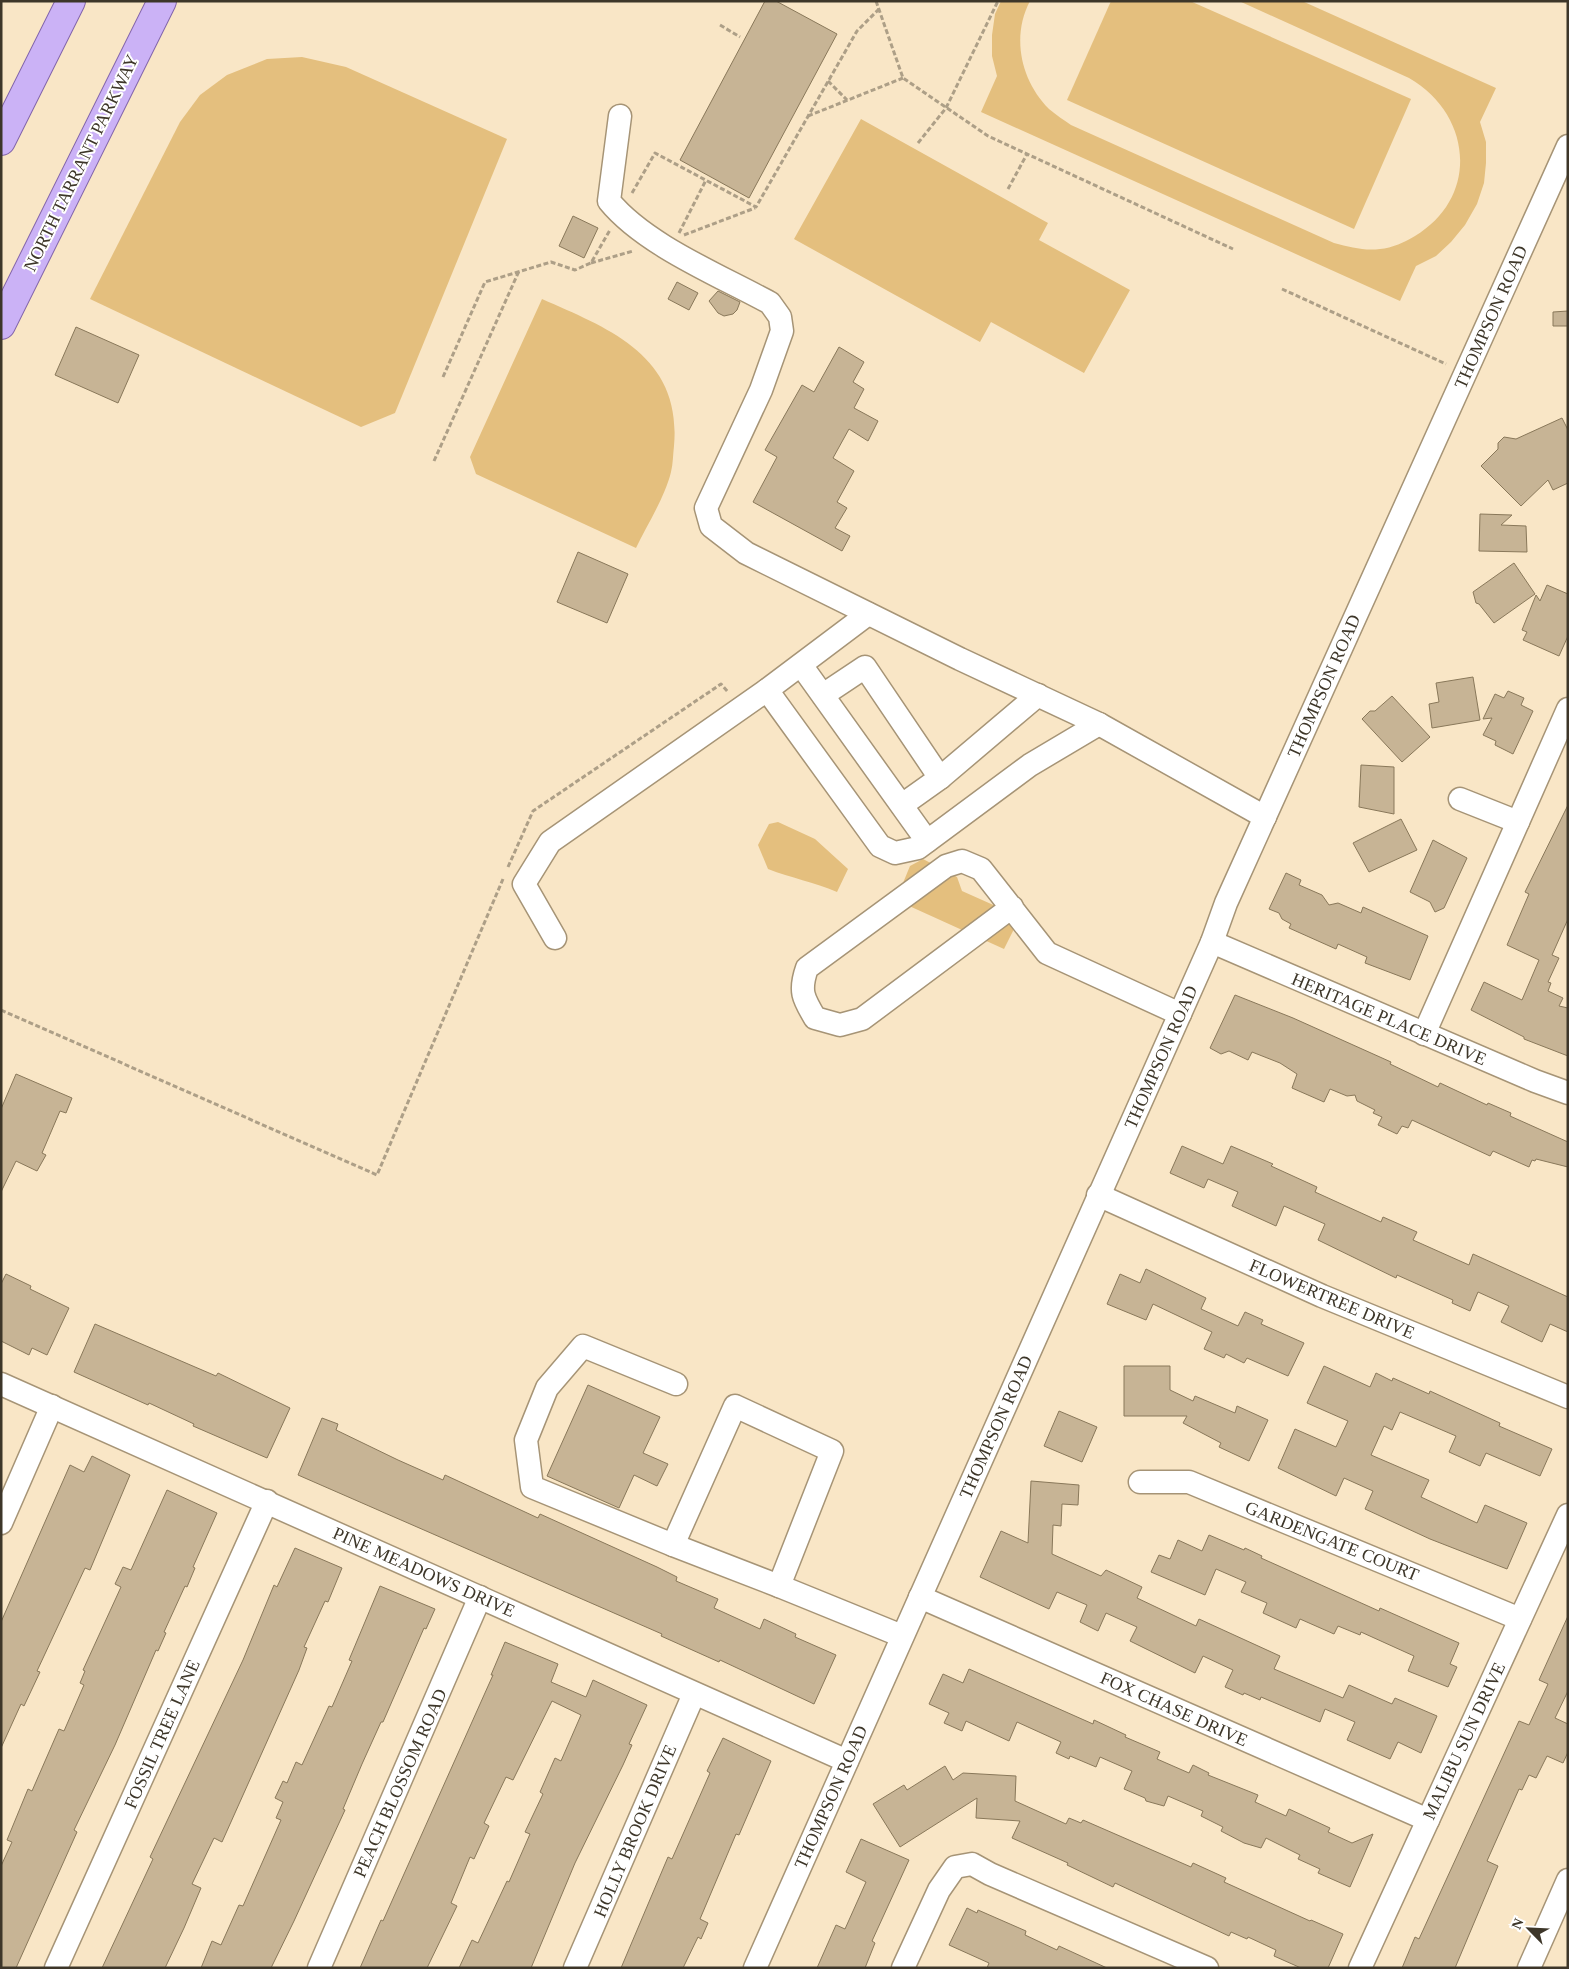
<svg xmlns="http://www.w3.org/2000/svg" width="1569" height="1969" viewBox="0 0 1569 1969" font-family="Georgia,serif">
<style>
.green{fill:#e4bf7e}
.building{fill:#c7b495;stroke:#89785a}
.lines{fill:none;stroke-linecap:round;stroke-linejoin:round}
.minor-casing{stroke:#a69476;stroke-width:25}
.major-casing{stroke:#8365aa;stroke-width:30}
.path{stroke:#ad9f87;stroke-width:3;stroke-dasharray:5 2.5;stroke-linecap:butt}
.minor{stroke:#fff;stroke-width:22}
.major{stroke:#cbb2f6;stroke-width:28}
.labels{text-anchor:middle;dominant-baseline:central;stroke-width:4;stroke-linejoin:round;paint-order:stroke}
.street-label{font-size:18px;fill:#3d3629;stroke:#fff}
</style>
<rect width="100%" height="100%" fill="#f9e6c6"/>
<g class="green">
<path d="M1001,1h29c-19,36 -9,80 19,108 7,6 15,11 22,16l263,118c16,4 30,8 46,6 12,-1 25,-7 35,-13 65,-39 57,-122 -6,-158l-170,-77h63l194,87 -16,34 6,20v21l-2,20 -7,21 -12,21 -14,17 -15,14 -20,10 -16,35 -419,-189 16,-36 -5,-20v-21l3,-21z"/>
<path d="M1111,1h79l221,98 -57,130 -287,-129z"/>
<path d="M302,57l44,10 161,72 -112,274 -34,14 -271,-128 90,-177 20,-27 27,-20 40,-16z"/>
<path d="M861,119l187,104 -9,17 91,50 -46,83 -93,-51 -11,20 -186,-103z"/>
<path d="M542,299c68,30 140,57 132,147 -1,8 -1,18 -3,26 -6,25 -24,53 -35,76l-160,-74 -6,-17z"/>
<path d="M778,822l37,17 33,30 -11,23c-23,-10 -46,-14 -69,-23l-10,-24 11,-21z"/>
<path d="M923,859l34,18 5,14 58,26 -16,32 -108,-49 14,-34z"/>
</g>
<g class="building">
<path d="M765,1h11l61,33 -88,164 -69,-38z"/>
<path d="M573,216l25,12 -14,30 -25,-12z"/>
<path d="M677,282l21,11 -9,17 -21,-11z"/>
<path d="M718,291l22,11 -3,8 -4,4 -9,2 -6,-3 -9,-12z"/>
<path d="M1568,311v15h-15v-14z"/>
<path d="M76,327l63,28 -21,48 -63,-28z"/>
<path d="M839,347l25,15 -11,20 11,7 -10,19 24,13 -10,20 -19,-12 -16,29 21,13 -17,31 10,6 -12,20 15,8 -8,15 -89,-49 24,-45 -12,-7 37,-65 12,7z"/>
<path d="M1562,418l6,12v53l-15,7 -5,-10 -27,26 -40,-40 17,-17v-6l6,-6 12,2z"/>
<path d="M1480,514l32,1 -11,10 25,1 1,26 -48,-1z"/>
<path d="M578,552l50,22 -21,49 -50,-21z"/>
<path d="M1514,563l21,31 -41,29 -15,-19 -3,-1 -3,-11z"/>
<path d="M1547,585l21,9v42l-9,20 -36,-16 4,-8 -5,-2 14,-35 4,6z"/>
<path d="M1473,677l7,43 -48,8 -3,-24 10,-2 -3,-19z"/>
<path d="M1508,691l16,7 -3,7 12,6 -20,43 -18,-9 1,-4 -13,-6 9,-17 -9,1 12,-25 9,4z"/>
<path d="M1392,696l38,41 -28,25 -40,-43 8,-8h5z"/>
<path d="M1361,765l33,2v47l-35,-7z"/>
<path d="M1568,805v114l-16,36 7,3 -11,24 3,1 -3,8 15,7 -4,8 9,2v48l-44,-17v-2l-53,-27 13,-28 38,18 17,-40 -32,-15 22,-51 -4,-2z"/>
<path d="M1401,819l16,31 -48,22 -16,-29z"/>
<path d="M1433,840l34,18 -23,50 -9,4 -5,-10 -20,-10z"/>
<path d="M1286,873l15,7 -2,5 23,10 7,10 9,-2 23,10 2,-6 65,29 -18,44 -45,-17 2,-6 -29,-13 -2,5 -47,-21 2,-4 -9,-5 -3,-6 -10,-4z"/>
<path d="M1235,995l58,23 98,44 -1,2 48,23 2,-4 47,22 1,-2 23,10 -1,3 58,26v25l-32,-8 -1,2 -3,-1 -3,7 -36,-16 -3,5 -78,-36 -4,8 -6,-2 -5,8 -19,-9 4,-8 -9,-4 2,-3 -18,-9 -2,-6 -8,1 -17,-7 -6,13 -32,-14 5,-14 -17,-11 -28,-11 -4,8 -19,-9 -8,3 -11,-6z"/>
<path d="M16,1074l56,24 -6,15 -6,-2 -18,42 4,2 -9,16 -21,-10 -15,31v-83z"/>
<path d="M1182,1146l41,18 8,-18 42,18 -2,2 46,21 -2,5 66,30 2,-5 34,15 -4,8 56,25 4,-11 95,43v35l-18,-8 -8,18 -41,-20 8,-16 -31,-14 -8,19 -18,-8 1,-3 -56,-25 -1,3 -78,-38 7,-16 -41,-18 -8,20 -44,-20 6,-14 -30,-13 -4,9 -34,-15z"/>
<path d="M1146,1269l60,29 -5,11 37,17 7,-14 18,8 -2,4 43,19 -16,33 -41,-18 -3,5 -18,-9 -2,4 -20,-9 8,-17 -59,-28 -7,16 -39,-16 13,-30 20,9z"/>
<path d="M6,1274l25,12 -1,3 39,19 -22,47 -15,-7 -3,7 -28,-14v-57z"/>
<path d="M95,1324l121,52 2,-3 72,35 -23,50 -74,-32 1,-2 -45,-21 -1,2 -74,-33z"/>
<path d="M1124,1366h46v24l23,11 2,-5 40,17 2,-7 31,14 -19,41 -30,-14 2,-4 -38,-20 4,-7h-63z"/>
<path d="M1324,1366l46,21 6,-14 16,8 1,-3 36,16 1,-3 70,32 -1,3 53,23 -12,27 -54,-23 -6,13 -31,-14 7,-16 -56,-24 -8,18 -8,-4 -13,29 58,25 -8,17 56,26 8,-18 42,18 -20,46 -77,-30 -65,-30 8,-18 -29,-13 -8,18 -58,-28 17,-39 41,18 12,-26 -41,-18z"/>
<path d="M588,1385l72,32 -17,36 25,11 -11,22 -23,-11 -15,33 -72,-32z"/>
<path d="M1059,1411l38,16 -15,35 -38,-16z"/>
<path d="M322,1418l16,6 -2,6 62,30 45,20 2,-5 93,43 2,-4 117,53 20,10 -1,4 42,18 -4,9 46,21 4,-10 32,15 -1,3 41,18 -22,49 -94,-44 -1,2 -58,-26 1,-2 -364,-159z"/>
<path d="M92,1456l38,19 -40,95 -5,-2 -48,103 3,1 -16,34 -3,-2 -20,44v-126l69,-157 14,7z"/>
<path d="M1031,1481l48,4 -1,20 -16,-1 -1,22 -8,-1 -1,29 49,22 5,-6 36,17 -5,11 59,28 3,-7 81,37 -6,13 69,29 6,-13 43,19 3,-6 42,18 -16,37 -23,-11 -8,17 -43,-19 8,-18 -30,-13 -5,13 -59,-25 -1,3 -16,-7 -1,2 -18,-8 8,-17 -30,-14 -8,17 -65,-32 7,-14 -31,-14 -8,18 -18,-9 7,-17 -30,-13 -8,17 -69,-32 21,-46 27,12z"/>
<path d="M167,1490l50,23 -24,54 2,1 -8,19 -2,-1 -21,46 2,1 -8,18 -2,-1 -41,95 -41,85 3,2 -61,136h-15v-102l11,-24 -5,-2 21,-51 4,2 27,-62 5,2 20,-46 -4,-2 5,-12 -2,-1 38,-83 -6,-3 8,-17 8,3z"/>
<path d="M1209,1535l35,15 1,-2 17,8 -1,2 118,53 1,-3 79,35 -9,21 7,3 -9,20 -40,-16 6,-15 -53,-24 -1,3 -22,-9 -4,8 -34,-15 -4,9 -33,-15 4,-10 -26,-11 5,-10 -30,-13 -11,26 -54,-23 8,-17 11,4 8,-19 24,11z"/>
<path d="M295,1548l47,20 -14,34 -3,-1 -21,46 3,1 -8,22 -77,172 -8,-4 -22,46 9,4 -17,40 -19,40h-63l51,-109 -3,-2 93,-197 31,-75 3,2z"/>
<path d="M380,1586l55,23 -9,20 -2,-1 -41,94h-2l-19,42 -19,45 2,1 -51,111 -23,47h-70l11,-27 9,4 18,-40 4,1 38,-86 -5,-2 7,-16 -8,-4 8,-17 4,2 9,-21 6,3 27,-59 3,1 20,-46 -3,-1z"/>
<path d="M1568,1616v75l-13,27 13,6v28l-5,11 -16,-7 -11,22 -7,-3 -7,15 -3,-1 -32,72 11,5 -43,102h-53l13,-31 4,2 100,-218 10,4 19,-41 -9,-4z"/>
<path d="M505,1642l53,22 -7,18 35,15 7,-17 54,25 -18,39 3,1 -9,20 -48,98 -44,105h-72l13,-28 6,3 29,-62 2,1 21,-48 -5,-2 18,-38 -3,-2 15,-34 6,3 20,-46 -29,-14 -39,79 -7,-3 -22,46 5,3 -15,33 -4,-2 -19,46 6,3 -30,62h-67l21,-48 2,1 110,-246h-2z"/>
<path d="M969,1669l124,55 1,-4 32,15 -1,2 35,15 -3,7 32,14 4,-8 16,8 -1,2 50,20 -3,7 31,14 3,-7 41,19 -2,4 24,11 21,-9 -23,53 -32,-14 2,-4 -22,-10 2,-4 -34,-17 -5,10 -17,-5 -23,-12 2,-4 -22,-11 2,-5 -35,-15 -4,10 -18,-5 -1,-3 -21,-9 8,-18 -32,-14 -4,10 -26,-11 -1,3 -13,-6 5,-11 -44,-20 -8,19 -43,-20 -4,10 -18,-8 5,-10 -20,-9 14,-30 20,9z"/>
<path d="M723,1738l48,23 -32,74 -3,-1 -36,85 8,4 -7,16 -3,-2 -15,31h-62l47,-111 4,2 38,-86 -3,-2z"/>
<path d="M945,1766l8,14 10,-7 53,3 -1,25 51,23 3,-6 12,5 2,-3 108,47 2,-4 33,15 -2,4 86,39 1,-1 32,14 -15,34h-27l-27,-12 2,-6 -28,-13 -1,2 -16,-7 -2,4 -114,-53 -2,4 -46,-22 1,-2 -56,-25 8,-17 -44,-3 1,-20 -77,49 -27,-43 31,-19 3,5z"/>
<path d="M861,1839l48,21 -37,81 3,2 -10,25h-48l19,-43 9,4 21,-47 -20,-10z"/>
<path d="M967,1908l10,5 1,-3 48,21 -1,4 32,15 2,-4 48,22h-120l2,-5 -40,-18z"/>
</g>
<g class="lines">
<defs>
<g id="minor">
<path d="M620,116l-11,85c36,44 110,74 161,102l10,14 2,14 -21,59 -55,118 5,18 35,27 214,106 139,65 166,93"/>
<path d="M801,665l126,176"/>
<path d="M767,690l113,156 15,7 23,-5 112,-83 69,-41"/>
<path d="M823,695l42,-28 75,111"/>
<path d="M1460,799l58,23"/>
<path d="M902,805l38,-27 98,-83"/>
<path d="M1012,907l-150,112 -22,6 -25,-7c-12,-20 -16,-27 -8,-50l139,-102 16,-5 19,8 66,84 133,61"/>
<path d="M555,938l-31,-54 26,-42 217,-152 101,-76"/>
<path d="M1212,942l323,139 33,12"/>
<path d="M1424,1034l144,-325"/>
<path d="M1098,1195l224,101 246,101"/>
<path d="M1,1384l846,377"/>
<path d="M676,1384l-93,-38 -36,42 -21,52 6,47 141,58 62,-139 97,45 -53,135 123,50"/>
<path d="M1140,1482h49l331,137"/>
<path d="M1,1523l51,-117"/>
<path d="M673,1545l106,41"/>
<path d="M920,1597l508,223"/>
<path d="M56,1968l211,-467"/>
<path d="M319,1968l161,-371"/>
<path d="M575,1968l119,-274"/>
<path d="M755,1968l457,-1026 14,-39 342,-757"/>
<path d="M903,1968l36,-78 16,-23 17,-3 18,10 217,94"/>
<path d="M1360,1968l208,-453"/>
<path d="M1529,1968l39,-88"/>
</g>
<g id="major">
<path d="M1,141l70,-140"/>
<path d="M1,325l161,-324"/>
</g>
</defs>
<use href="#minor" class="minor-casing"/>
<use href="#major" class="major-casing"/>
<g class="path">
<path d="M876,1l27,77 85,58 245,113"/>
<path d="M720,25l20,12"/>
<path d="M828,81l19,19"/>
<path d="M808,116l95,-38"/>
<path d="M918,143l28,-35 52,-107"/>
<path d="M1008,189l19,-35"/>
<path d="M632,193l23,-40 101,54 101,-176 22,-22"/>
<path d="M679,233l27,-53"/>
<path d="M684,235l71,-27"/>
<path d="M591,263l42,-12"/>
<path d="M1282,289l164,75"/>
<path d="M443,377l42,-95 66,-20 24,8 16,-7 19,-33"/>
<path d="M434,461l85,-190"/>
<path d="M508,867l25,-56 188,-127 7,8"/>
<path d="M1,1010l376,165 126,-296"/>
</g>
<use href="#minor" class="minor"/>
<use href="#major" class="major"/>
</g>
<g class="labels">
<g class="street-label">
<text transform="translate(81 163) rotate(-64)">NORTH TARRANT PARKWAY</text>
<text transform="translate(1491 317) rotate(-66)">THOMPSON ROAD</text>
<text transform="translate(1324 686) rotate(-66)">THOMPSON ROAD</text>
<text transform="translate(1389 1019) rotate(23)">HERITAGE PLACE DRIVE</text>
<text transform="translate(1161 1057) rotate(-66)">THOMPSON ROAD</text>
<text transform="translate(1332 1299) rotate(23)">FLOWERTREE DRIVE</text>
<text transform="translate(996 1427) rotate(-66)">THOMPSON ROAD</text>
<text transform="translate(1332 1541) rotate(22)">GARDENGATE COURT</text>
<text transform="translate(424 1572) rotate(24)">PINE MEADOWS DRIVE</text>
<text transform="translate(1174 1709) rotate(24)">FOX CHASE DRIVE</text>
<text transform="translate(162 1734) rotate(-66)">FOSSIL TREE LANE</text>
<text transform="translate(1464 1741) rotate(-65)">MALIBU SUN DRIVE</text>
<text transform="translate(400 1783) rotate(-66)">PEACH BLOSSOM ROAD</text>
<text transform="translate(831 1797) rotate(-66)">THOMPSON ROAD</text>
<text transform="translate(635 1831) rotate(-67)">HOLLY BROOK DRIVE</text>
</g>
</g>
<rect width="1569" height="1969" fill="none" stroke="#3d3629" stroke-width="5"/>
<g transform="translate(1529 1929) rotate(294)" stroke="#ffffff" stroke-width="4" paint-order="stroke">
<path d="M0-4L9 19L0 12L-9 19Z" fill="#3d3629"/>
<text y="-8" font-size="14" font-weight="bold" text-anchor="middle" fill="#3d3629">N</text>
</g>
</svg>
